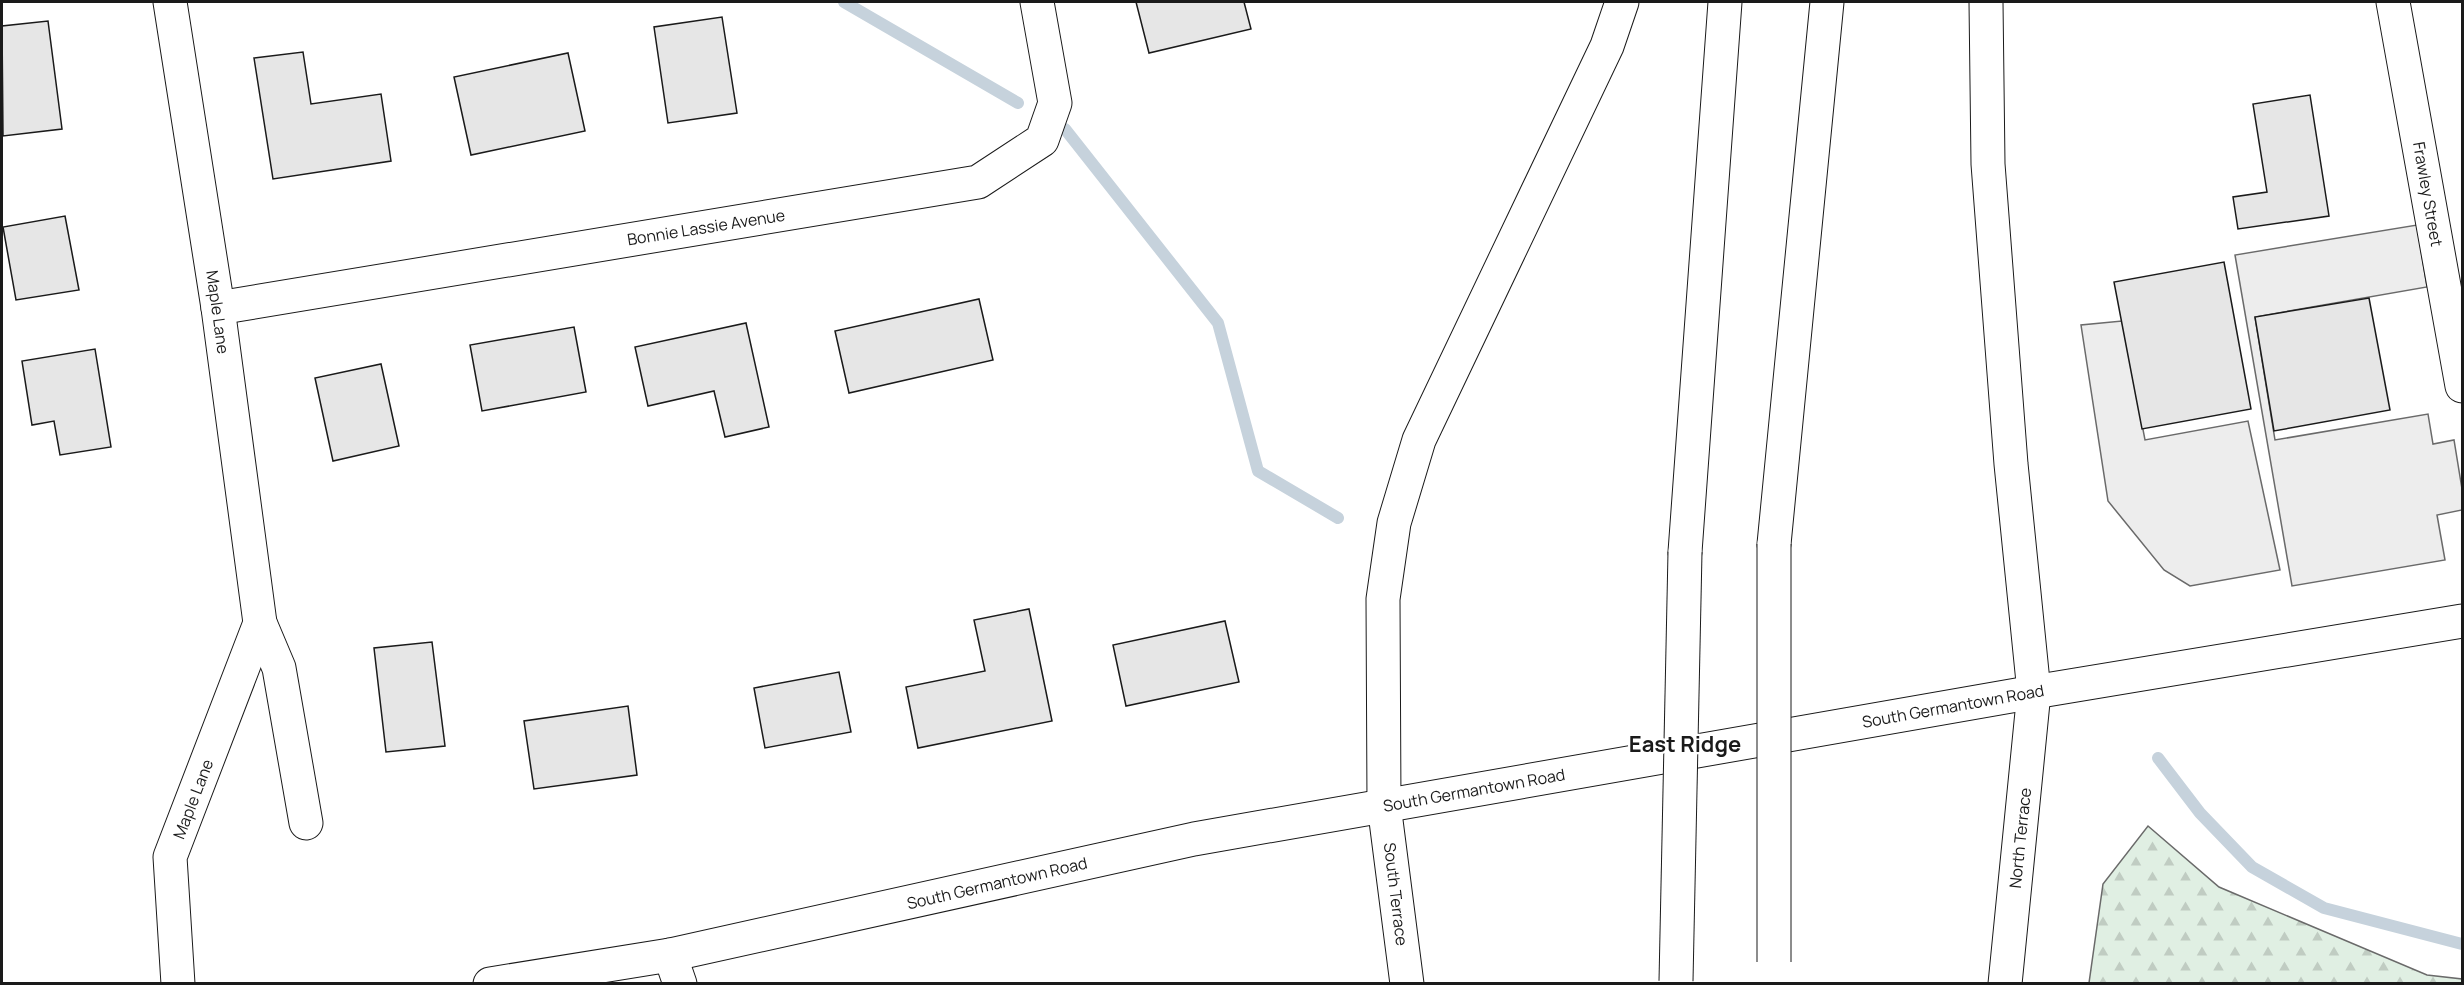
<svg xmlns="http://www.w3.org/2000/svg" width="2464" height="985" viewBox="0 0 2464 985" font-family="Manrope,sans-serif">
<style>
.forest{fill:url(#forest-firs);stroke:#6a6a6a;stroke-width:1.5}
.parking{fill:#ededed;stroke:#6a6a6a;stroke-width:1.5}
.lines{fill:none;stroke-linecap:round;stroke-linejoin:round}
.stream{stroke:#c6d2dc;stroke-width:12}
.building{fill:#e6e6e6;stroke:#1a1a1a;stroke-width:1.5}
.minor-casing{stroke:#1a1a1a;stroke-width:35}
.major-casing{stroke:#1a1a1a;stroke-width:35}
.highway-casing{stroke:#1a1a1a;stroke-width:35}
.minor{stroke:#fff;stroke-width:33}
.major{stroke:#fff;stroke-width:33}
.highway{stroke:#fff;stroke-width:33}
.highway-bridge-casing{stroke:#1a1a1a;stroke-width:35;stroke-linecap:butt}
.highway-bridge{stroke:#fff;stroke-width:33}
.labels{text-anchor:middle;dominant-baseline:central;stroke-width:4.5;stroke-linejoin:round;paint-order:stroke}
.street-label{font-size:16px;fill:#1a1a1a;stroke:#fff}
.district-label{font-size:22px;font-weight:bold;fill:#1a1a1a;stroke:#fff}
</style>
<defs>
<pattern id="forest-firs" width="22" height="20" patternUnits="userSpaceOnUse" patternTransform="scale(1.5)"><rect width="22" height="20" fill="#e0efe3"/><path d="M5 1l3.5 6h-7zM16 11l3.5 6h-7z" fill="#c0ccc2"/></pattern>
</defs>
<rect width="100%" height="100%" fill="#fff"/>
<path class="forest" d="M2148,826l71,61 208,88 35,4v4h-373l14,-99z"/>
<g class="parking">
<path d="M2417,225l10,62 -172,30 20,123 153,-26 5,30 21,-4 8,49v21l-25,5 8,45 -153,26 -57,-331z"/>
<path d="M2122,321l23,119 103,-19 32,149 -90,16 -26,-16 -56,-69 -27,-176z"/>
</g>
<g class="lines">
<g class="stream">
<path d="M844,2l174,101"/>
<path d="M1065,129l153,194 40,148 80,47"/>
<path d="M2158,758l42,55 52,54 72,41 138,36"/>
</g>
</g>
<g class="building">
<path d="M1136,2h108l7,27 -102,24z"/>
<path d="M722,17l15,96 -69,10 -14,-96z"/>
<path d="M48,21l14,108 -59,7 -1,-110z"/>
<path d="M303,52l8,52 70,-10 10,67 -118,18 -19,-121z"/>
<path d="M568,53l17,78 -114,24 -17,-78z"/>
<path d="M2310,95l19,121 -91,13 -5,-32 34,-5 -14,-88z"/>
<path d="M65,216l14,74 -63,10 -13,-73z"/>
<path d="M2224,262l27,147 -109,20 -28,-147z"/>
<path d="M2369,298l21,112 -116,21 -19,-114z"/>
<path d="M979,299l14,61 -144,33 -14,-62z"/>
<path d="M746,323l23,104 -44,10 -11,-46 -66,15 -13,-59z"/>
<path d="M574,327l12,65 -104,19 -12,-66z"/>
<path d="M95,349l16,98 -51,8 -6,-34 -22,4 -10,-64z"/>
<path d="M381,364l18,82 -66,15 -18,-83z"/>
<path d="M1029,609l23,112 -134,27 -12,-61 79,-16 -11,-51z"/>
<path d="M1225,621l14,61 -113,24 -13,-61z"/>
<path d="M432,642l13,104 -59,6 -12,-104z"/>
<path d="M839,672l12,60 -86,16 -11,-60z"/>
<path d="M628,706l9,69 -103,14 -10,-68z"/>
</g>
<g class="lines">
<defs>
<g id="minor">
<path d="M170,2l48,306 42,315 -90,234 8,127"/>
<path d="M2393,2l69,384"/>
<path d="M218,308l760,-126 64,-42 13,-37 -18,-101"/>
<path d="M260,623l19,45 27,155"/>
<path d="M1384,805l23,179"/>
<path d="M670,955l10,29"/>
<path d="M2005,984l29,-292"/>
</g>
<path id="major" d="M490,984l180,-29 524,-116 840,-147 428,-71"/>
<g id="highway">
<path d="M1986,2l2,162 23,300 23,228"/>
<path d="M1774,544l53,-542"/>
<path d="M1685,552l40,-550"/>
<path d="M1384,805l-1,-206 11,-76 25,-83 188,-394 15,-44"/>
</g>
</defs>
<use href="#minor" class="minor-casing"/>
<use href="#major" class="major-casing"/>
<use href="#highway" class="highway-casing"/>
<use href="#minor" class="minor"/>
<use href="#major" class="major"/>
<use href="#highway" class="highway"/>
<defs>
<g id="highway-bridge">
<path d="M1774,962v-418"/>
<path d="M1676,981l9,-429"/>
</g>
</defs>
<use href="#highway-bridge" class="highway-bridge-casing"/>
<use href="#highway-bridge" class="highway-bridge"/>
</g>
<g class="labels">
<g class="street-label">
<text transform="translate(2428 194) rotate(80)">Frawley Street</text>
<text transform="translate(706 227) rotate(-9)">Bonnie Lassie Avenue</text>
<text transform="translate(218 312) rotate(82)">Maple Lane</text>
<text transform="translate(1953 706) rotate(-10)">South Germantown Road</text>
<text transform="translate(1474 790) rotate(-10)">South Germantown Road</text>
<text transform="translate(193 799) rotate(-69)">Maple Lane</text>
<text transform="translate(2020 838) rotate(-84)">North Terrace</text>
<text transform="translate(997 883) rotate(-13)">South Germantown Road</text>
<text transform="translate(1396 894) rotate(83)">South Terrace</text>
</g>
<g class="district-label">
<text x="1685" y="744">East Ridge</text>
</g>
</g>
<rect width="2464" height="985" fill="none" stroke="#1a1a1a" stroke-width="6"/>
</svg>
